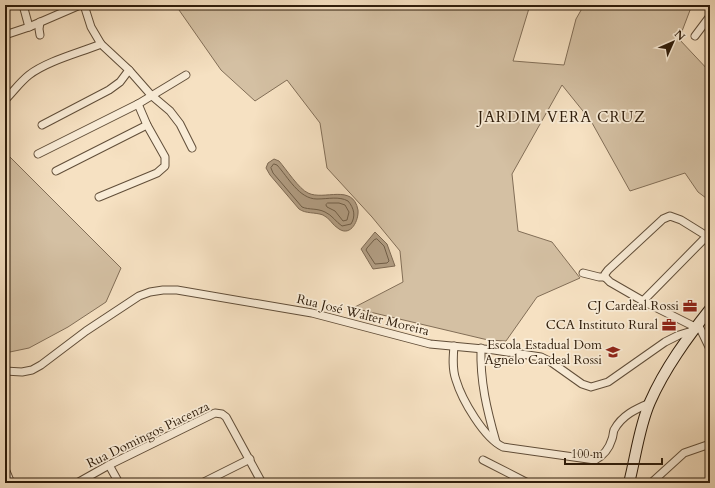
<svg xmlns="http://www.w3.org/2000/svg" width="715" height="488" viewBox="0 0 715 488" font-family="Cardo,serif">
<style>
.green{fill:#d4c0a3;stroke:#826e57}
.water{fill:#b29e84;stroke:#7e6a54}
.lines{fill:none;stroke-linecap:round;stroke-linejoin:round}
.shore{stroke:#705e48;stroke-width:1}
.street-casing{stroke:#614e39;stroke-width:9}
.secondary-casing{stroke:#2f1d0b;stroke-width:12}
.street{stroke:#f9ecd7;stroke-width:7}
.secondary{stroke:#f9ecd7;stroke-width:10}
.labels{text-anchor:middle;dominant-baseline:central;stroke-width:3.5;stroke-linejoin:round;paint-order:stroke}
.poi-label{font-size:13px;fill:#2f1d0b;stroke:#f9ecd7;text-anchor:end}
.street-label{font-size:13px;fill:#2f1d0b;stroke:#f9ecd7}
.quarter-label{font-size:15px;letter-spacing:1px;fill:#2f1d0b;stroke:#f9ecd7}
</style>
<rect width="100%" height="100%" fill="#f6e1c2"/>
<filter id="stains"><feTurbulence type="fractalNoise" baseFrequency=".005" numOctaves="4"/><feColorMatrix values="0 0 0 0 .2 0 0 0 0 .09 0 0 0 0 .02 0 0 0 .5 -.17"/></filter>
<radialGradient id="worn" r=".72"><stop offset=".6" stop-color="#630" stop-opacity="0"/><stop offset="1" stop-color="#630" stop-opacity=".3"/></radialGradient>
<g class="green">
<path d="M178,5h352l-17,56 51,4 12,-46 8,-14h108l-13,34 31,33v129l-12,-9 -13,-19 -55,18 -39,-70 -29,-36 -50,89 6,57 34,11 28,36 -43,19 -31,44 -18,-1 -135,-32 50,-26 -3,-31 -28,-34 -45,-49 -7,-45 -33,-43 -32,21 -34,-31 -42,-60z"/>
<path d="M5,152l116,116 -15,34 -38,25 -39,21 -24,5z"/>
</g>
<g class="water">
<path d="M274,159l5,2c7,8 20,28 29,32 16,8 45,-10 50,17 1,10 -7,27 -19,19 -7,-4 -9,-11 -16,-14 -8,-3 -17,-1 -24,-6l-29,-34 -4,-7 2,-5z"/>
<path d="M375,232l12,12 8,22 -22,3 -12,-20z"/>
</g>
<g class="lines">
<g class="shore">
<path d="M274,164l3,1c11,12 22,34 40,34 11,0 22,-3 31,2 6,7 8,15 3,23l-9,2c-6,-4 -10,-11 -17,-14 -8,-4 -16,-2 -23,-5l-29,-34 -2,-5z"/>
<path d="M328,203h11l6,2 4,7 -2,8 -4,1 -8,-10 -8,-4 -1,-2z"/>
<path d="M377,239l7,7 5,15 -2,2 -12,1 -9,-14 1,-2 7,-8z"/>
</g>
<defs>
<g id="street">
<path d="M23,5l6,22"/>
<path d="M84,5l7,22 10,17 28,26 22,25 19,16 10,13 12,24"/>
<path d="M5,35l24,-8 51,-22"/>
<path d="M40,35l-1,-6 1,-7"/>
<path d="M695,36l15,-20"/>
<path d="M5,100c8,-8 15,-18 24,-25 18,-14 50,-22 72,-31"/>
<path d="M42,125l67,-35 11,-8 9,-12"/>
<path d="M38,154l100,-50 48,-29"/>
<path d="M56,171l91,-46"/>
<path d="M99,197l58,-24 8,-7v-9l-18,-32 -9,-21"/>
<path d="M583,273l16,4h6"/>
<path d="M605,277v-3l3,-4 55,-51 7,-3 11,4 29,18"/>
<path d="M605,277l5,5 33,19 52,26"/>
<path d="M643,301l64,-65"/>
<path d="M698,324l12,25"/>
<path d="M454,346c-1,11 -2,23 2,34 6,20 28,58 47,67l92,13c8,-4 14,-11 17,-21 1,-2 1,-6 2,-9 8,-15 22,-21 36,-27"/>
<path d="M481,348c-1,34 6,62 15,94"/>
<path d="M5,371l17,1 10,-2 9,-5 45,-34 53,-35 11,-4 13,-2h14l135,23 118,31 64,6 47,7 10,5 31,22 9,3 17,-5 57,-40 14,-7 13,-4"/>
<path d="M483,460l45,23"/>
<path d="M109,465l10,18"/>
<path d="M5,469l6,14"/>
<path d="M77,483l32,-18 106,-52 7,1 4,3 36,66"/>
<path d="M202,483l48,-24"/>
<path d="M651,483l33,-30 26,-9"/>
</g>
<path id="secondary" d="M629,483c7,-27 10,-56 21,-81 15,-34 37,-64 60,-93"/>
</defs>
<use href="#street" class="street-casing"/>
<use href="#secondary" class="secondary-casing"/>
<use href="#street" class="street"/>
<use href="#secondary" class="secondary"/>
</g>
<defs>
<symbol id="office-bare" viewBox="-9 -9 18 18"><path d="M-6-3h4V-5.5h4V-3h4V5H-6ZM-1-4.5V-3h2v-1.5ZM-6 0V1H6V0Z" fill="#8f2418" stroke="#f9ecd7" stroke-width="2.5" paint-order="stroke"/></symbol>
<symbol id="school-bare" viewBox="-9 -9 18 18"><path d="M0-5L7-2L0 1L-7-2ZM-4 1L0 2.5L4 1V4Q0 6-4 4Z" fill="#8f2418" stroke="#f9ecd7" stroke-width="2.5" paint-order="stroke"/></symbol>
</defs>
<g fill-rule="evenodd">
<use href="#office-bare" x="680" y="296" width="20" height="20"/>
<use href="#office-bare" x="659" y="315" width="20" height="20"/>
<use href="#school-bare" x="603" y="342" width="20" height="20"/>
</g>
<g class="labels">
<g class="poi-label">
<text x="679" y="306">CJ Cardeal Rossi</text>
<text x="658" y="325">CCA Instituto Rural</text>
<text x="602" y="345">Escola Estadual Dom<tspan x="602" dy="15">Agnelo Cardeal Rossi</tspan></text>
</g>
<g class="street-label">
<text transform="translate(363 315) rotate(14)">Rua José Walter Moreira</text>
<text transform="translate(148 435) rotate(-26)">Rua Domingos Piacenza</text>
</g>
<g class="quarter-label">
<text x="562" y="117">JARDIM VERA CRUZ</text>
</g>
</g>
<rect width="715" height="488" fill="none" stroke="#f6e1c2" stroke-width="20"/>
<rect x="6" y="6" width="703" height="476" fill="none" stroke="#2f1d0b" stroke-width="2"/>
<rect x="10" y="10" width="695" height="468" fill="none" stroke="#2f1d0b"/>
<g transform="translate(673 42) rotate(45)" stroke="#f9ecd7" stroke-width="3" paint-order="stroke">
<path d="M0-3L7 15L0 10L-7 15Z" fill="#2f1d0b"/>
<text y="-6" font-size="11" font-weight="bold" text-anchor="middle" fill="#2f1d0b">N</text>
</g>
<path d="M565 458v6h97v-6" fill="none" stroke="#2f1d0b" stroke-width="2"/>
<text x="571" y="458" font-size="12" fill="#2f1d0b" stroke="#f9ecd7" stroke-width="3" paint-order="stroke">100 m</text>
<rect width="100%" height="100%" filter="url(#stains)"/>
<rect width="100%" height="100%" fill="url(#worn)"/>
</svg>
